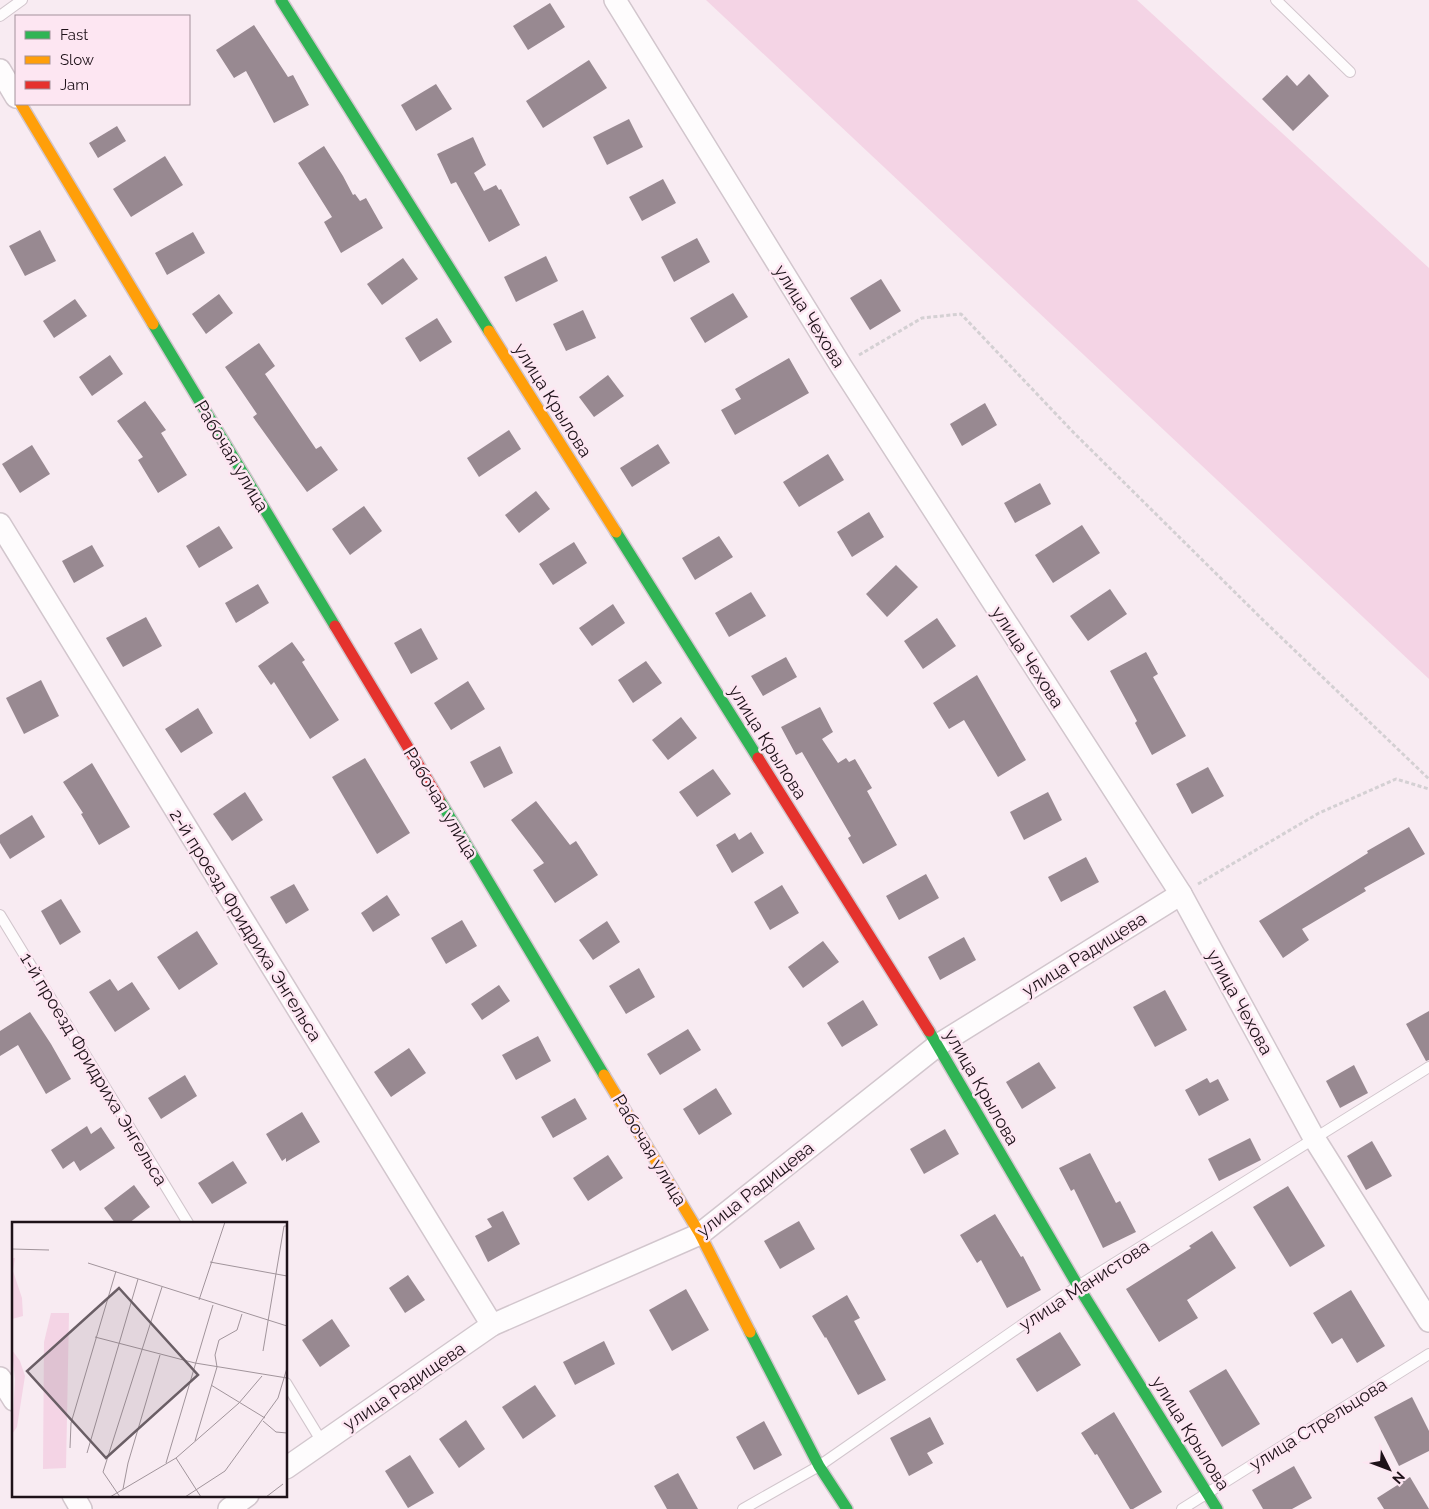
<svg xmlns="http://www.w3.org/2000/svg" width="1429" height="1509" viewBox="0 0 1429 1509" font-family="Raleway,sans-serif">
<style>
.green{fill:#f4d4e5}
.building{fill:#988991}
.lines{fill:none;stroke-linecap:round;stroke-linejoin:round}
.lane-casing{stroke:#d2c6cd;stroke-width:12}
.street-casing{stroke:#d2c6cd;stroke-width:24}
.fast-casing{stroke:#d2c6cd;stroke-width:14}
.slow-casing{stroke:#d2c6cd;stroke-width:14}
.jam-casing{stroke:#d2c6cd;stroke-width:14}
.path{stroke:#d4d0d3;stroke-width:3;stroke-dasharray:4 2.5;stroke-linecap:butt}
.lane{stroke:#fefcfd;stroke-width:10}
.street{stroke:#fefcfd;stroke-width:21}
.fast{stroke:#30b455;stroke-width:11}
.slow{stroke:#ff9f0a;stroke-width:11}
.jam{stroke:#e5322d;stroke-width:11}
.labels{text-anchor:middle;dominant-baseline:central;stroke-width:5;stroke-linejoin:round;paint-order:stroke}
.street-label{font-size:18px;fill:#1e1219;stroke:#fde6f2}
.inset-road{fill:none;stroke:#a1949b;stroke-width:1}
.view{fill:#6a5e65;fill-opacity:0.15;stroke:#6a5e65;stroke-width:2.5}
.inset-edge{fill:none;stroke:#1e1219;stroke-width:2.5}
</style>
<rect width="100%" height="100%" fill="#f8ebf2"/>
<path class="green" d="M706,0h431l292,268v411z"/>
<g class="building">
<path d="M550,3l15,24 -37,23 -15,-24z"/>
<path d="M254,25l34,52 5,-2 16,30 -35,18 -28,-52 -12,7 -18,-28z"/>
<path d="M589,60l18,28 -64,40 -17,-27z"/>
<path d="M1309,74l20,22 -36,35 -31,-32 25,-24 10,11z"/>
<path d="M436,84l16,25 -36,22 -15,-26z"/>
<path d="M629,119l14,28 -36,18 -14,-28z"/>
<path d="M117,126l9,15 -28,17 -9,-15z"/>
<path d="M473,137l13,28 -12,8 10,18 12,-6 3,5 2,-1 19,36 -31,17 -33,-60 -5,2 -14,-30z"/>
<path d="M324,146l19,30 10,19 2,-1 5,7 6,-3 17,30 -42,25 -17,-31 8,-5 -34,-54z"/>
<path d="M165,156l18,29 -52,32 -18,-28z"/>
<path d="M663,179l13,24 -34,18 -13,-24z"/>
<path d="M40,230l16,31 -31,15 -16,-30z"/>
<path d="M193,232l12,21 -38,22 -12,-22z"/>
<path d="M697,238l13,24 -36,20 -13,-25z"/>
<path d="M546,256l12,25 -42,21 -12,-25z"/>
<path d="M403,258l15,21 -36,26 -15,-21z"/>
<path d="M881,279l20,32 -31,19 -20,-32z"/>
<path d="M733,293l15,24 -43,26 -15,-25z"/>
<path d="M219,294l14,19 -27,21 -14,-20z"/>
<path d="M75,299l12,17 -33,22 -11,-17z"/>
<path d="M583,310l13,28 -30,13 -13,-27z"/>
<path d="M437,318l15,24 -32,20 -15,-24z"/>
<path d="M259,343l16,23 -10,8 51,75 5,-3 17,24 -31,22 -54,-75 4,-3 -32,-47z"/>
<path d="M110,355l13,19 -31,22 -13,-19z"/>
<path d="M789,358l20,35 -74,42 -14,-25 20,-11 -6,-10z"/>
<path d="M608,375l16,21 -30,21 -15,-20z"/>
<path d="M145,401l21,29 -5,3 26,42 -29,18 -20,-33 5,-3 -26,-36z"/>
<path d="M985,403l12,22 -35,21 -12,-22z"/>
<path d="M509,430l12,19 -42,28 -12,-19z"/>
<path d="M658,444l12,19 -38,24 -12,-19z"/>
<path d="M32,445l18,29 -30,19 -18,-29z"/>
<path d="M828,454l16,26 -45,27 -16,-25z"/>
<path d="M1040,483l11,21 -36,19 -11,-20z"/>
<path d="M536,491l14,18 -31,24 -14,-18z"/>
<path d="M364,506l18,25 -32,24 -18,-26z"/>
<path d="M869,512l15,25 -32,20 -15,-25z"/>
<path d="M1082,525l18,28 -47,30 -18,-28z"/>
<path d="M219,526l14,22 -34,20 -13,-22z"/>
<path d="M719,536l14,21 -38,23 -13,-22z"/>
<path d="M574,542l13,21 -34,22 -14,-21z"/>
<path d="M92,545l12,21 -30,17 -12,-22z"/>
<path d="M896,565l22,22 -31,30 -21,-23z"/>
<path d="M258,584l11,19 -33,20 -11,-20z"/>
<path d="M1110,589l17,25 -39,27 -18,-25z"/>
<path d="M751,592l15,24 -37,21 -14,-24z"/>
<path d="M613,604l12,19 -33,23 -13,-18z"/>
<path d="M146,617l16,29 -39,21 -17,-29z"/>
<path d="M937,618l19,28 -33,23 -19,-28z"/>
<path d="M421,628l17,31 -27,15 -17,-31z"/>
<path d="M292,642l13,18 -3,2 37,58 -29,19 -36,-57 -3,3 -13,-19z"/>
<path d="M1146,652l12,22 -5,3 33,59 -34,19 -17,-32 2,-2 -27,-50z"/>
<path d="M786,657l11,20 -34,19 -12,-20z"/>
<path d="M646,661l16,22 -29,20 -15,-23z"/>
<path d="M977,675l49,85 -28,17 -34,-57 -15,9 -16,-26z"/>
<path d="M41,680l18,36 -35,18 -18,-36z"/>
<path d="M468,681l17,28 -34,21 -17,-27z"/>
<path d="M820,707l13,25 -11,7 16,24 8,-5 3,4 6,-3 17,29 -5,3 30,54 -34,19 -15,-26 3,-2 -49,-84 -6,3 -15,-28z"/>
<path d="M198,708l15,25 -32,20 -16,-24z"/>
<path d="M681,717l16,21 -29,22 -16,-20z"/>
<path d="M500,746l13,27 -29,15 -14,-26z"/>
<path d="M365,758l45,75 -33,21 -45,-77z"/>
<path d="M92,763l38,64 -31,18 -18,-31 2,-1 -20,-31z"/>
<path d="M1208,767l16,29 -32,18 -16,-30z"/>
<path d="M713,769l18,25 -34,23 -18,-25z"/>
<path d="M245,792l18,28 -31,21 -19,-27z"/>
<path d="M1048,792l14,28 -38,20 -14,-28z"/>
<path d="M536,801l34,44 6,-4 22,34 -43,28 -22,-33 11,-7 -33,-43z"/>
<path d="M32,815l13,22 -35,22 -10,-16v-8z"/>
<path d="M1409,827l16,27 -61,34 2,3 -64,38 7,11 -26,18 -24,-37 109,-68 -1,-2z"/>
<path d="M751,832l13,21 -32,20 -16,-28 19,-12 4,7z"/>
<path d="M1086,857l13,25 -38,20 -13,-25z"/>
<path d="M926,874l13,24 -40,22 -13,-24z"/>
<path d="M294,884l15,26 -23,14 -16,-27z"/>
<path d="M782,885l17,28 -29,17 -16,-28z"/>
<path d="M387,895l13,20 -27,17 -12,-19z"/>
<path d="M61,899l20,33 -21,13 -19,-34z"/>
<path d="M462,920l15,26 -31,18 -15,-26z"/>
<path d="M607,921l13,21 -27,18 -14,-20z"/>
<path d="M197,931l21,33 -39,26 -22,-33z"/>
<path d="M964,937l12,23 -36,20 -12,-23z"/>
<path d="M823,941l16,21 -36,26 -15,-21z"/>
<path d="M639,968l16,29 -29,17 -17,-28z"/>
<path d="M110,979l8,12 14,-9 18,27 -35,23 -26,-40z"/>
<path d="M499,985l11,16 -28,19 -11,-16z"/>
<path d="M1165,990l22,40 -32,17 -22,-40z"/>
<path d="M863,1000l15,25 -36,22 -15,-24z"/>
<path d="M1429,1011v49l-3,1 -20,-37z"/>
<path d="M30,1012l21,32 20,35 -25,15 -28,-49 -18,11v-25z"/>
<path d="M688,1029l13,21 -41,25 -13,-21z"/>
<path d="M538,1036l13,25 -35,19 -14,-25z"/>
<path d="M409,1048l17,25 -35,24 -17,-25z"/>
<path d="M1039,1062l17,26 -34,21 -16,-27z"/>
<path d="M1354,1065l14,28 -28,15 -14,-27z"/>
<path d="M185,1075l12,21 -36,23 -13,-21z"/>
<path d="M1207,1078l3,5 8,-4 11,21 -30,16 -14,-26z"/>
<path d="M716,1088l16,26 -33,21 -16,-26z"/>
<path d="M575,1098l12,21 -34,19 -12,-21z"/>
<path d="M302,1112l18,30 -34,20v-4l-4,3 -16,-27z"/>
<path d="M87,1126l4,8 10,-7 14,21 -35,23 -6,-10 -11,8 -12,-19z"/>
<path d="M945,1129l14,25 -35,20 -14,-25z"/>
<path d="M1250,1138l11,22 -42,21 -11,-22z"/>
<path d="M1372,1141l20,35 -26,14 -19,-34z"/>
<path d="M1090,1153l26,50 4,-2 16,31 -33,16 -29,-59 -3,2 -12,-23z"/>
<path d="M608,1155l15,23 -35,23 -15,-23z"/>
<path d="M233,1161l14,22 -35,21 -14,-21z"/>
<path d="M134,1185l16,22 -21,16h-14l-11,-15z"/>
<path d="M1288,1186l37,60 -35,21 -37,-60z"/>
<path d="M503,1211l17,33 -32,18 -13,-26 17,-9 -5,-8z"/>
<path d="M995,1214l26,43 2,-1 18,34 -34,18 -26,-48 -4,3 -17,-28z"/>
<path d="M799,1221l16,28 -35,20 -16,-28z"/>
<path d="M1212,1231l24,37 -49,32 11,18 -39,24 -33,-53 65,-41 -2,-2z"/>
<path d="M408,1275l17,25 -20,13 -16,-25z"/>
<path d="M686,1289l23,41 -37,21 -23,-41z"/>
<path d="M1351,1290l34,56 -28,17 -15,-25 -10,6 -19,-31z"/>
<path d="M847,1295l13,23 -6,3 32,59 -28,15 -32,-58 -1,1 -13,-22z"/>
<path d="M332,1319l18,27 -30,21 -18,-27z"/>
<path d="M1060,1332l21,33 -44,27 -21,-33z"/>
<path d="M604,1341l11,23 -40,21 -12,-23z"/>
<path d="M1226,1369l34,55 -38,23 -33,-56z"/>
<path d="M535,1385l21,31 -33,23 -21,-32z"/>
<path d="M1412,1397l17,34v20l-30,15 -25,-49z"/>
<path d="M1114,1412l48,80 -29,17h-3l-33,-55 -2,1 -14,-22z"/>
<path d="M930,1417l14,27 -17,9 6,10 -24,13 -19,-38z"/>
<path d="M466,1420l19,29 -26,19 -20,-29z"/>
<path d="M764,1421l18,34 -28,15 -18,-33z"/>
<path d="M410,1455l24,38 -26,15 -23,-37z"/>
<path d="M1294,1466l18,32 -20,11h-29l-11,-19z"/>
<path d="M678,1473l20,36h-31l-13,-23z"/>
<path d="M1410,1477l19,32h-45l-7,-11z"/>
</g>
<g class="lines">
<defs>
<g id="lane">
<path d="M1276,0l74,72"/>
<path d="M0,16l22,-16"/>
<path d="M0,915l188,308"/>
<path d="M286,1383l36,59"/>
<path d="M743,1509l76,-43 259,-180 351,-219"/>
<path d="M1182,1509l247,-155"/>
</g>
<g id="street">
<path d="M615,0l226,366 340,528 133,244 115,183"/>
<path d="M0,70l16,27"/>
<path d="M0,524l492,801"/>
<path d="M0,1378l14,22"/>
<path d="M286,1468l206,-143 208,-91 238,-189 243,-151"/>
<path d="M73,1495l8,14"/>
<path d="M229,1509l19,-14"/>
</g>
<g id="fast">
<path d="M281,0l208,331"/>
<path d="M153,324l182,302"/>
<path d="M616,532l142,226"/>
<path d="M439,799l165,276"/>
<path d="M929,1031l149,255 139,223"/>
<path d="M750,1332l69,134 28,43"/>
</g>
<g id="slow">
<path d="M21,104l132,220"/>
<path d="M489,331l127,201"/>
<path d="M604,1075l96,159 50,98"/>
</g>
<g id="jam">
<path d="M335,626l104,173"/>
<path d="M758,758l171,273"/>
</g>
</defs>
<use href="#lane" class="lane-casing"/>
<use href="#street" class="street-casing"/>
<use href="#fast" class="fast-casing"/>
<use href="#slow" class="slow-casing"/>
<use href="#jam" class="jam-casing"/>
<g class="path">
<path d="M859,355l63,-37 39,-4 113,119 189,187 166,159"/>
<path d="M1198,884l121,-71 77,-34 33,10"/>
</g>
<use href="#lane" class="lane"/>
<use href="#street" class="street"/>
<use href="#fast" class="fast"/>
<use href="#slow" class="slow"/>
<use href="#jam" class="jam"/>
</g>
<g class="labels">
<g class="street-label">
<text transform="translate(810 316) rotate(58)">улица Чехова</text>
<text transform="translate(553 400) rotate(58)">улица Крылова</text>
<text transform="translate(232 456) rotate(59)">Рабочая улица</text>
<text transform="translate(1028 657) rotate(57)">улица Чехова</text>
<text transform="translate(768 742) rotate(58)">улица Крылова</text>
<text transform="translate(441 803) rotate(59)">Рабочая улица</text>
<text transform="translate(246 925) rotate(58)">2-й проезд Фридриха Энгельса</text>
<text transform="translate(1084 954) rotate(-32)">улица Радищева</text>
<text transform="translate(1240 1002) rotate(61)">улица Чехова</text>
<text transform="translate(94 1069) rotate(59)">1-й проезд Фридриха Энгельса</text>
<text transform="translate(982 1087) rotate(60)">улица Крылова</text>
<text transform="translate(650 1150) rotate(59)">Рабочая улица</text>
<text transform="translate(755 1189) rotate(-38)">улица Радищева</text>
<text transform="translate(1084 1285) rotate(-33)">улица Манистова</text>
<text transform="translate(404 1386) rotate(-34)">улица Радищева</text>
<text transform="translate(1318 1424) rotate(-32)">улица Стрельцова</text>
<text transform="translate(1191 1433) rotate(58)">улица Крылова</text>
</g>
</g>
<g transform="translate(12 1222)">
<rect width="275" height="275" fill="#f8ebf2"/>
<path d="M0,36h3l-2,13 9,27 1,18 -11,3zM39,91h18l-3,155 -23,1 1,-127zM0,128l8,11 5,15 -8,51 -5,7 3,-54z" fill="#f4d4e5"/>
<path class="inset-road" d="M0,27l37,1M198,40l77,14M76,41l199,63M187,78l26,-78M83,115l100,26 92,15M251,129l21,-125h3M199,163l54,33M251,199l13,11 11,1M183,219l22,-74 -2,-12 4,-15 18,-10 5,-16M58,226l1,-25 45,-152M75,231l51,-174M164,236l25,39M154,241l47,-158M111,267l5,-26 32,-108M98,275l66,-39 63,-55 23,-27M108,275l-17,-25 59,-185M173,275l40,-26 53,-73 9,-30M254,275l17,-13"/>
<path class="view" d="M107,66l79,87 -92,83 -79,-87z"/>
<rect width="275" height="275" class="inset-edge"/>
</g>
<rect x="15" y="15" width="175" height="90" fill="#fde6f2" stroke="#a4919b"/>
<rect x="25" y="31" width="25" height="8" fill="#30b455" stroke="#a4919b"/>
<text x="60" y="40" font-size="15" fill="#1e1219">Fast</text>
<rect x="25" y="56" width="25" height="8" fill="#ff9f0a" stroke="#a4919b"/>
<text x="60" y="65" font-size="15" fill="#1e1219">Slow</text>
<rect x="25" y="81" width="25" height="8" fill="#e5322d" stroke="#a4919b"/>
<text x="60" y="90" font-size="15" fill="#1e1219">Jam</text>
<g transform="translate(1389 1469) rotate(132)" stroke="#fde6f2" stroke-width="4" paint-order="stroke">
<path d="M0-4L9 19L0 12L-9 19Z" fill="#1e1219"/>
<text y="-8" font-size="14" font-weight="bold" text-anchor="middle" fill="#1e1219">N</text>
</g>
</svg>
